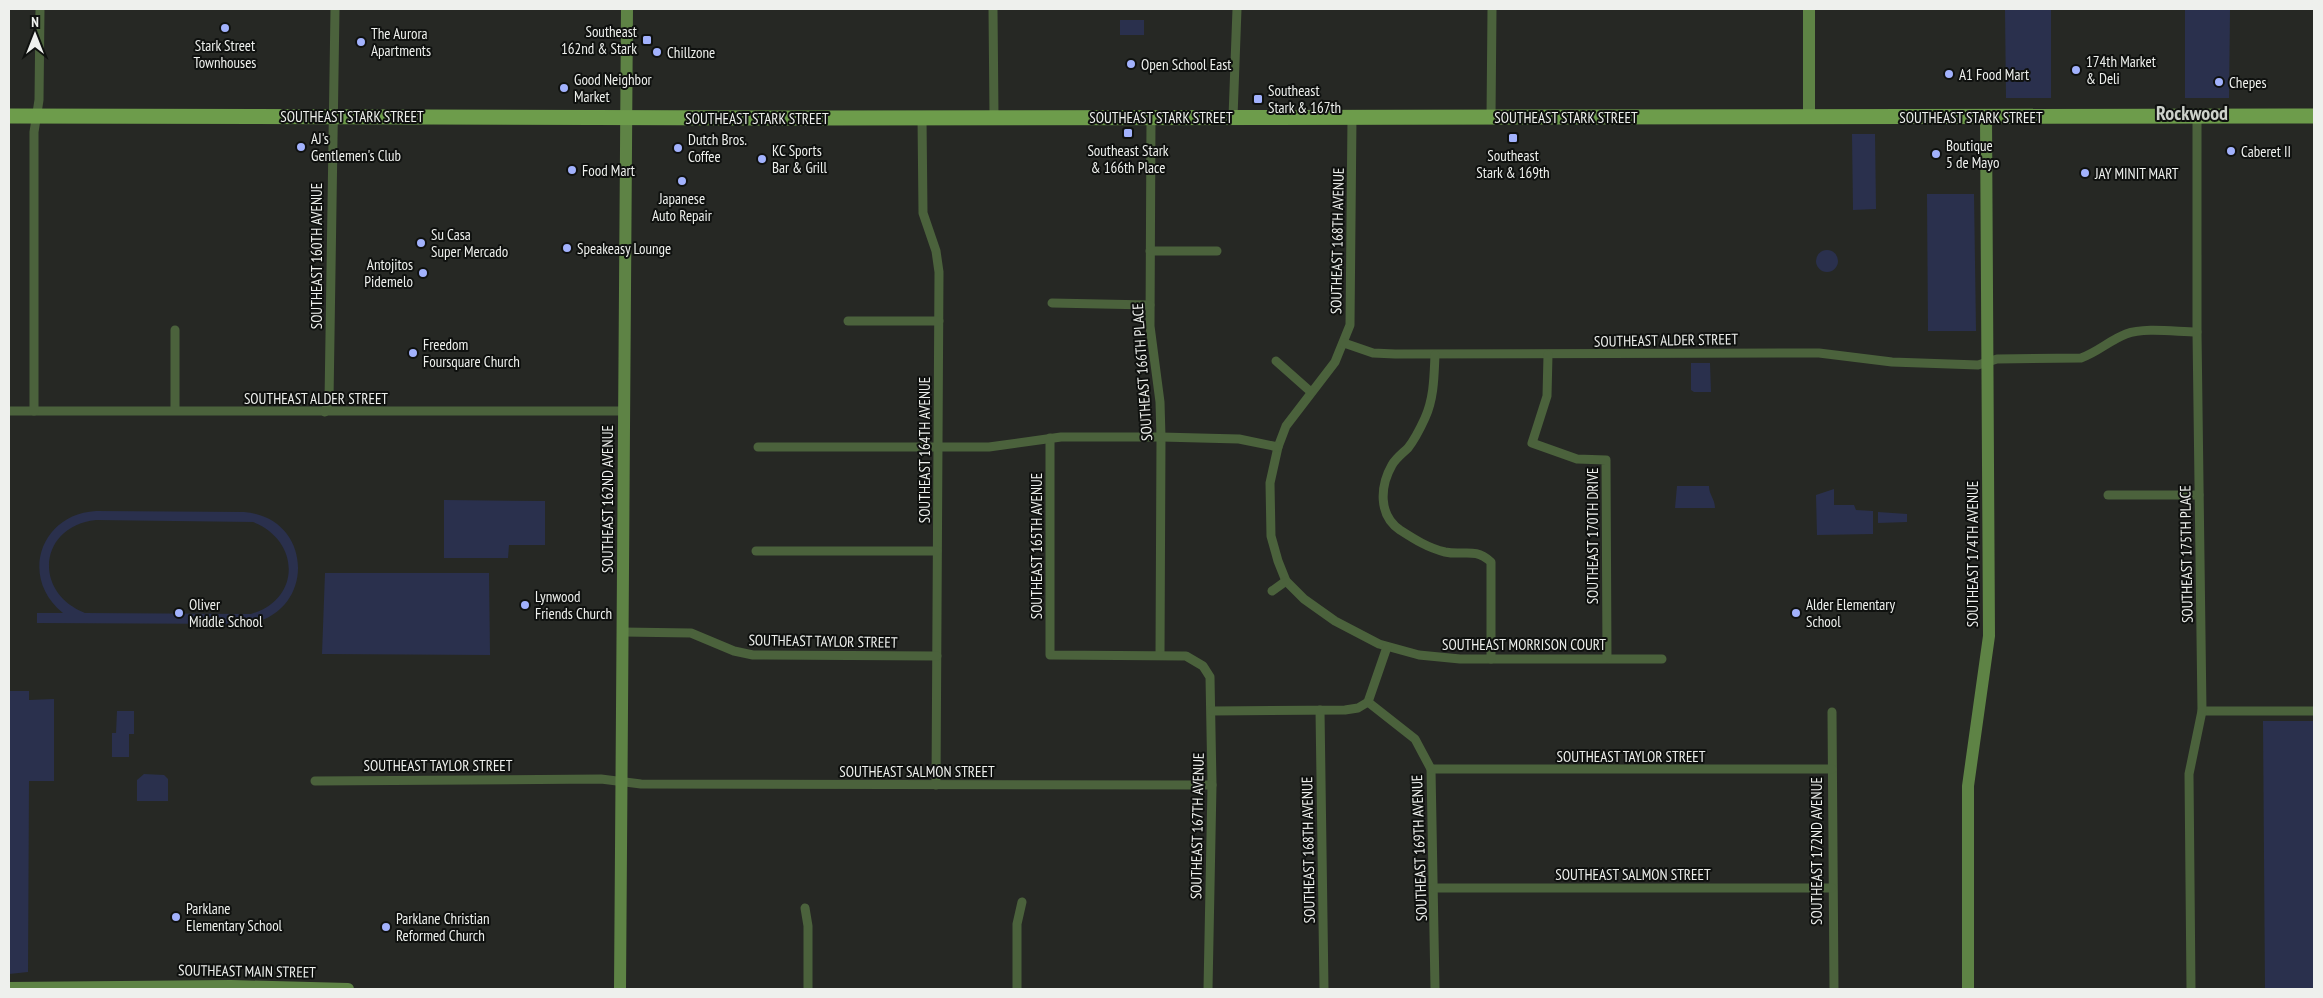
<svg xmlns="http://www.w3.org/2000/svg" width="2323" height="998" viewBox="0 0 2323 998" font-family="'PT Sans Narrow',sans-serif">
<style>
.green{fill:#2a304d;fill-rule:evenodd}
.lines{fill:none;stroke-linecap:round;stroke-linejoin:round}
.street{stroke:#4b623c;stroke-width:9}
.secondary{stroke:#5e8345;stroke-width:12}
.primary{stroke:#6d9c4b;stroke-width:15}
.poi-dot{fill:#a2b2fd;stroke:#0f110f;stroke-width:2}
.labels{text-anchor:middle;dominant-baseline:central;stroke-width:4;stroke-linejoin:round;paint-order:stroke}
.poi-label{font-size:15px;fill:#eef0ed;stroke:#0f110f;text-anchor:start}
.street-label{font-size:15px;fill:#eef0ed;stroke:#0f110f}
.district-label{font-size:20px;font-weight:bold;fill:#cdd1cb;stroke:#0f110f}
</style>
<rect width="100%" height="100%" fill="#262824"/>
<g class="green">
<path d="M2005,9h46v89h-45z"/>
<path d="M2185,9h45l-1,89h-44z"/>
<rect x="1120" y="20" width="24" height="15"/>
<path d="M1852,134h23l1,75 -23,1z"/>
<path d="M1927,194h47l2,137h-48z"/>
<circle cx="1827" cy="261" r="11"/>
<path d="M1691,363h19l1,29h-17l-3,-2z"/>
<path d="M1677,486h32c0,9 6,13 6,22h-40z"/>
<path d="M1834,489v16h20l2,5 17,1v23l-56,1 -1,-40z"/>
<path d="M444,500l101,1v44h-36l-1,13h-64z"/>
<path d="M96,511l148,1c70,5 73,102 3,112l-210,-1v-10h26c-44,-35 -23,-99 33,-102zM96,520l157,2c47,18 49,77 -2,92l-166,-1c-53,-21 -46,-87 11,-93z"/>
<path d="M1878,512l29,2v8l-29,1z"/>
<path d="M325,573h164l1,82 -168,-1z"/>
<path d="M9,691h20v9l25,-1v82h-25l-1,191 -19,2z"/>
<path d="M117,711h17v23h-5v23h-17v-24h4z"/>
<path d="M2263,721h51v268h-49z"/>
<path d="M144,774l20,1 4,4v22h-31v-21z"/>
</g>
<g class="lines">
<g class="street">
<path d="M993,9l1,107"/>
<path d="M922,117l1,96 13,38 3,21 -3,513"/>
<path d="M1151,117l-1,209 10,76 1,35 -1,217"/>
<path d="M1233,117l4,-108"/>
<path d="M1352,117l-2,208 -15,37 -49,64 -8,21 -8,36 1,53 7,25 8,20 18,18 31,22 44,23 40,11 41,4h202"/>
<path d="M1491,117l1,-108"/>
<path d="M1150,251h67"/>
<path d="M1052,303l98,2"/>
<path d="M848,321h91"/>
<path d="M1344,343l29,10 22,1 424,-1 73,9 86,3 19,-6 84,-1c17,-6 29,-18 45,-24 19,-7 51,-2 71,-2"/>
<path d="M1435,355c-1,22 -1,43 -10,63 -5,11 -10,21 -17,30 -5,5 -12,10 -16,17 -12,21 -14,50 8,65 14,9 28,18 45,22 19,4 29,-5 46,10v97"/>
<path d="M1548,355l-1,41 -15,47 45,16 29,1 1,198"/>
<path d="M1276,361l35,31"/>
<path d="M175,410v-80"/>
<path d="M9,411h615"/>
<path d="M34,411v-279l5,-32 1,-91"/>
<path d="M325,412l4,-11 6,-392"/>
<path d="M1050,438v217l136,1 17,10 7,11 2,108 -4,204"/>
<path d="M758,447h231l72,-10h100l78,2 39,8"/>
<path d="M2108,495h91"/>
<path d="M756,551h181"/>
<path d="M1272,591l14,-10"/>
<path d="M623,632l68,1 43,18 19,4 184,1"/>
<path d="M1368,702l47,37 16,30 4,220"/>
<path d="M1368,702l19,-55"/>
<path d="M1320,710l4,279"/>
<path d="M1212,711l133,-1 13,-2 10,-6"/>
<path d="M2202,711h112"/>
<path d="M1832,712l2,277"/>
<path d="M1431,769h401"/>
<path d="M315,781l286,-2 40,5 571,1"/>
<path d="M1434,888h398"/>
<path d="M805,908l3,18v63"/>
<path d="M1017,989v-65l5,-22"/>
<path d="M2191,989l-2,-215 13,-63 -5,-379v-216"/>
</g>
<g class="secondary">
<path d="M1809,117v-108"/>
<path d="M9,988l222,-2 117,3"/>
<path d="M620,989l7,-980"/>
<path d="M1968,989v-203l21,-150 -3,-519"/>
</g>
<path class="primary" d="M9,116l801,2 1504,-2"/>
</g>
<g class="poi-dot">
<circle cx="225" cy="28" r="5"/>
<rect x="642" y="35" width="10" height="10" rx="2.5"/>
<circle cx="361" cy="42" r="5"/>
<circle cx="657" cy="52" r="5"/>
<circle cx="1131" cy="64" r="5"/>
<circle cx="2076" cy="70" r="5"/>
<circle cx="1949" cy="74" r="5"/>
<circle cx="2219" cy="82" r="5"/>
<circle cx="564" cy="88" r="5"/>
<rect x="1253" y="94" width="10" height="10" rx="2.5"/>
<rect x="1123" y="128" width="10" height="10" rx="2.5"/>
<rect x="1508" y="133" width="10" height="10" rx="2.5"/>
<circle cx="301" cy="147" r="5"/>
<circle cx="678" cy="148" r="5"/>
<circle cx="2231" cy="151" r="5"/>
<circle cx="1936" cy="154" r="5"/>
<circle cx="762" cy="159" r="5"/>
<circle cx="572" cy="170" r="5"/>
<circle cx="2085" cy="173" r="5"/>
<circle cx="682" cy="181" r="5"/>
<circle cx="421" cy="243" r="5"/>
<circle cx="567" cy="248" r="5"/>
<circle cx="423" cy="273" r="5"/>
<circle cx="413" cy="353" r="5"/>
<circle cx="525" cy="605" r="5"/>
<circle cx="179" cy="613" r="5"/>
<circle cx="1796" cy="613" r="5"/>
<circle cx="176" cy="917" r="5"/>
<circle cx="386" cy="927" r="5"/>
</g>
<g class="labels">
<g class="poi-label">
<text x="637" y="31" text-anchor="end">Southeast<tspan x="637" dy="17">162nd &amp; Stark</tspan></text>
<text x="371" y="33">The Aurora<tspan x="371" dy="17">Apartments</tspan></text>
<text x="225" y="45" text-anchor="middle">Stark Street<tspan x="225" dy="17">Townhouses</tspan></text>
<text x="667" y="52">Chillzone</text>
<text x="2086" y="61">174th Market<tspan x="2086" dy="17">&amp; Deli</tspan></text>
<text x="1141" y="64">Open School East</text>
<text x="1959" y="74">A1 Food Mart</text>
<text x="574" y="79">Good Neighbor<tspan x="574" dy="17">Market</tspan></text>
<text x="2229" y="82">Chepes</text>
<text x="1268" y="90">Southeast<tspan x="1268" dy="17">Stark &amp; 167th</tspan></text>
<text x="311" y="138">AJ's<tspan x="311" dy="17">Gentlemen's Club</tspan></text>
<text x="688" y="139">Dutch Bros.<tspan x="688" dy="17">Coffee</tspan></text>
<text x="1946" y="145">Boutique<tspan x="1946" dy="17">5 de Mayo</tspan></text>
<text x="772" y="150">KC Sports<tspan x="772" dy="17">Bar &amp; Grill</tspan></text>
<text x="1128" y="150" text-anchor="middle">Southeast Stark<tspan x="1128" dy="17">&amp; 166th Place</tspan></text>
<text x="2241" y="151">Caberet II</text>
<text x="1513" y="155" text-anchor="middle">Southeast<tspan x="1513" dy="17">Stark &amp; 169th</tspan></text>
<text x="582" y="170">Food Mart</text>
<text x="2095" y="173">JAY MINIT MART</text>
<text x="682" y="198" text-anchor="middle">Japanese<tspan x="682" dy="17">Auto Repair</tspan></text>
<text x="431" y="234">Su Casa<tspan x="431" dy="17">Super Mercado</tspan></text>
<text x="577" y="248">Speakeasy Lounge</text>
<text x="413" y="264" text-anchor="end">Antojitos<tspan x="413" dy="17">Pidemelo</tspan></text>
<text x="423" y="344">Freedom<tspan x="423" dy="17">Foursquare Church</tspan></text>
<text x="535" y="596">Lynwood<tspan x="535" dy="17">Friends Church</tspan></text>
<text x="189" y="604">Oliver<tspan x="189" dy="17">Middle School</tspan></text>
<text x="1806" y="604">Alder Elementary<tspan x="1806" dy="17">School</tspan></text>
<text x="186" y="908">Parklane<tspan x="186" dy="17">Elementary School</tspan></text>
<text x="396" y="918">Parklane Christian<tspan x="396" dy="17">Reformed Church</tspan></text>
</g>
<g class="street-label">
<text x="352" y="116">SOUTHEAST STARK STREET</text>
<text x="1161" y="117">SOUTHEAST STARK STREET</text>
<text x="1566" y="117">SOUTHEAST STARK STREET</text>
<text x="1971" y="117">SOUTHEAST STARK STREET</text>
<text x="757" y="118">SOUTHEAST STARK STREET</text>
<text transform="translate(1337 241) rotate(-89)">SOUTHEAST 168TH AVENUE</text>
<text transform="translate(316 256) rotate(-90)">SOUTHEAST 160TH AVENUE</text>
<text transform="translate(1666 340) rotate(-1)">SOUTHEAST ALDER STREET</text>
<text transform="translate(1142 372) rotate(-94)">SOUTHEAST 166TH PLACE</text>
<text x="316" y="398">SOUTHEAST ALDER STREET</text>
<text transform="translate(924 450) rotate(-90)">SOUTHEAST 164TH AVENUE</text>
<text transform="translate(607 499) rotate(-90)">SOUTHEAST 162ND AVENUE</text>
<text transform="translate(1592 536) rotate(-90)">SOUTHEAST 170TH DRIVE</text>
<text transform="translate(1036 546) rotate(-90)">SOUTHEAST 165TH AVENUE</text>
<text transform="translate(1972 554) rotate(-90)">SOUTHEAST 174TH AVENUE</text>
<text transform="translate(2186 554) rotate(-91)">SOUTHEAST 175TH PLACE</text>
<text transform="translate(823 641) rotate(1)">SOUTHEAST TAYLOR STREET</text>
<text x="1524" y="644">SOUTHEAST MORRISON COURT</text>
<text x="1631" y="756">SOUTHEAST TAYLOR STREET</text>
<text x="438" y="765">SOUTHEAST TAYLOR STREET</text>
<text x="917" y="771">SOUTHEAST SALMON STREET</text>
<text transform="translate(1197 826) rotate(-89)">SOUTHEAST 167TH AVENUE</text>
<text transform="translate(1419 848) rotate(-92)">SOUTHEAST 169TH AVENUE</text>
<text transform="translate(1308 850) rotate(-91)">SOUTHEAST 168TH AVENUE</text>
<text transform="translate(1816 851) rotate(-90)">SOUTHEAST 172ND AVENUE</text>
<text x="1633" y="874">SOUTHEAST SALMON STREET</text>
<text transform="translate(247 971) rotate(1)">SOUTHEAST MAIN STREET</text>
</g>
<g class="district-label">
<text x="2192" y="113">Rockwood</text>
</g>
</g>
<rect width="2323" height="998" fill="none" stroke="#eef0ed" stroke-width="20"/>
<g transform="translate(35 35)" stroke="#0f110f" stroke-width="4" paint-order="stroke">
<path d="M0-4L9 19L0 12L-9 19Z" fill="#eef0ed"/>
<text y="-8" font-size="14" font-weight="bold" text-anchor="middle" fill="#eef0ed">N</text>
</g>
</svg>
